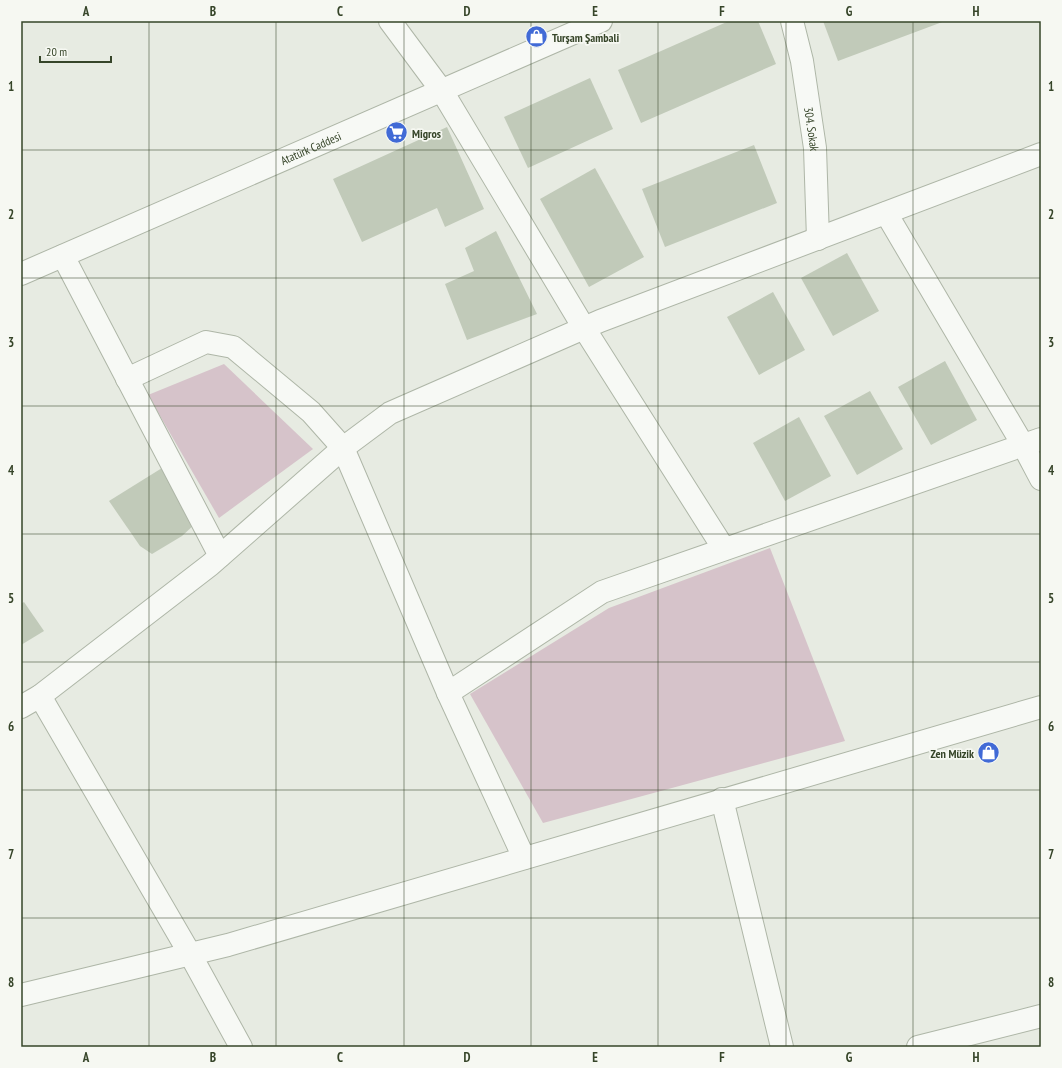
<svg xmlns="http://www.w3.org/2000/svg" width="1062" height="1068" viewBox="0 0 1062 1068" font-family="'PT Sans Narrow',sans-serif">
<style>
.green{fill:#d6c3ca}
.building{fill:#c1cab9}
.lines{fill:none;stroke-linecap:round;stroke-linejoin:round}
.street-casing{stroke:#aeb6a7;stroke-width:24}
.street{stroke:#f7f9f5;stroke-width:22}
.grid{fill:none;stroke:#364529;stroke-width:1;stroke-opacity:0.55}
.labels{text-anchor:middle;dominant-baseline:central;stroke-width:3.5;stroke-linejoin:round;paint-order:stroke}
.poi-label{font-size:12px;font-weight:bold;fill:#364529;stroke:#f6f8f2;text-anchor:start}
.street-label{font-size:12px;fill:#364529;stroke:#f6f8f2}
.neatline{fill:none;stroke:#364529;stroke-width:1.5}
.grid-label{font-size:13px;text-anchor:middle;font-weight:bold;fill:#364529}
</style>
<rect width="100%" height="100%" fill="#e7ebe2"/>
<g class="green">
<path d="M224,364l89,85 -94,69 -71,-123z"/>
<path d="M770,548l75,193 -302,82 -73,-129 139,-86z"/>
</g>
<g class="building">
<path d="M729,21h29l18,43 -135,59 -23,-53z"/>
<path d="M823,21h122l-107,40z"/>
<path d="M590,78l23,51 -85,39 -24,-51z"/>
<path d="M447,127l37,82 -39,18 -8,-19 -75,34 -29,-63z"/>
<path d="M754,145l23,58 -112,44 -23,-58z"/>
<path d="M595,168l49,89 -55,30 -49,-88z"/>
<path d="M496,231l41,83 -70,26 -22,-56 29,-13 -9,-23z"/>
<path d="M847,253l32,58 -46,25 -32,-58z"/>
<path d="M773,292l32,58 -46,25 -32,-58z"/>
<path d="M945,361l32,59 -46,25 -33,-58z"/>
<path d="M870,391l33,58 -46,26 -33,-59z"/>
<path d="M799,417l32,59 -46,25 -32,-58z"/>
<path d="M162,468l34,55 -14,13 -30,18 -12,-8 -31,-45z"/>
<path d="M24,602l20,29 -23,14v-41z"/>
</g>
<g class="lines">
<defs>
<g id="street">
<path d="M390,21l52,70 142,237 140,221"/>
<path id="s1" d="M792,21l10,40 13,87 3,91"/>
<path d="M886,213l137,232 18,34"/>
<path d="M63,256l157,300"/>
<path id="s2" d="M21,274l580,-253"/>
<path d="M127,379l79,-37 27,5 78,65 32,36 105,245 76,165"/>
<path d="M448,693l154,-101 439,-153"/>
<path d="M40,696l150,258 51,93"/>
<path d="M21,707l19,-11 170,-131 133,-117 47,-35 210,-92 441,-167"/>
<path d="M722,799l60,248"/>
<path d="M21,995l207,-50 813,-238"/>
<path d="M918,1047l123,-31"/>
</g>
</defs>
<use href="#street" class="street-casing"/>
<use href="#street" class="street"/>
</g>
<path class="grid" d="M149,21v1026M276,21v1026M404,21v1026M531,21v1026M658,21v1026M786,21v1026M913,21v1026M21,150h1020M21,278h1020M21,406h1020M21,534h1020M21,662h1020M21,790h1020M21,918h1020"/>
<defs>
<symbol id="shop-disc" viewBox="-11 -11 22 22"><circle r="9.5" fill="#416ad6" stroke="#f6f8f2"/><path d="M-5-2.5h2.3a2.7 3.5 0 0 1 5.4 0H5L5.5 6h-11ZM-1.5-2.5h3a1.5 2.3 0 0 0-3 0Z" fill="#fff"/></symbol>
<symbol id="supermarket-disc" viewBox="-11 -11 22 22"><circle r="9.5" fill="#416ad6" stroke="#f6f8f2"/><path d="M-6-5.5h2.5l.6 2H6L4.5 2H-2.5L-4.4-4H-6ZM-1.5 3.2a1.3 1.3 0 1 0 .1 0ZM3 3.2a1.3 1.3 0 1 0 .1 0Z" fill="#fff"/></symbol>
</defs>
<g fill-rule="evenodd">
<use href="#shop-disc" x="524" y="24" width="25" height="25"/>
<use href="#supermarket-disc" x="384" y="120" width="25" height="25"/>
<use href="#shop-disc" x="976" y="740" width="25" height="25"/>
</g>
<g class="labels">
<g class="poi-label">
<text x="552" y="37">Turşam Şambali</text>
<text x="412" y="133">Migros</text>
<text x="974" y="753" text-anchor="end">Zen Müzik</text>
</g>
<g class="street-label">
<text stroke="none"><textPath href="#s1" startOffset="110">304. Sokak</textPath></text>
<text stroke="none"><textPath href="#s2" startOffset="316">Atatürk Caddesi</textPath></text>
</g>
</g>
<rect width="1062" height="1068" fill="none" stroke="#f6f8f2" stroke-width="44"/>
<path d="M40 56v6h71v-6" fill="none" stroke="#364529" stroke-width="2"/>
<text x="46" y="56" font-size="12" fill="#364529" stroke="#f6f8f2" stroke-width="3" paint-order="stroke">20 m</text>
<rect x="22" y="22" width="1018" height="1024" class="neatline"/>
<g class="grid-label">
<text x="86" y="16">A</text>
<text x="213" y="16">B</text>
<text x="340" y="16">C</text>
<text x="467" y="16">D</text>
<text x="595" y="16">E</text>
<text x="722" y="16">F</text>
<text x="849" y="16">G</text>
<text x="976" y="16">H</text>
<text x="11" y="91">1</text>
<text x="1051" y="91">1</text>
<text x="11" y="219">2</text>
<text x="1051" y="219">2</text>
<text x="11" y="347">3</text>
<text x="1051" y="347">3</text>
<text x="11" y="475">4</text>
<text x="1051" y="475">4</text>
<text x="11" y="603">5</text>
<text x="1051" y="603">5</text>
<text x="11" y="731">6</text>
<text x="1051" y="731">6</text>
<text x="11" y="859">7</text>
<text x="1051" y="859">7</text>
<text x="11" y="987">8</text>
<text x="1051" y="987">8</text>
<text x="86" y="1062">A</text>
<text x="213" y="1062">B</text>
<text x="340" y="1062">C</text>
<text x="467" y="1062">D</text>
<text x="595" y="1062">E</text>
<text x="722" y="1062">F</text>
<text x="849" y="1062">G</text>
<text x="976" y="1062">H</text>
</g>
</svg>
